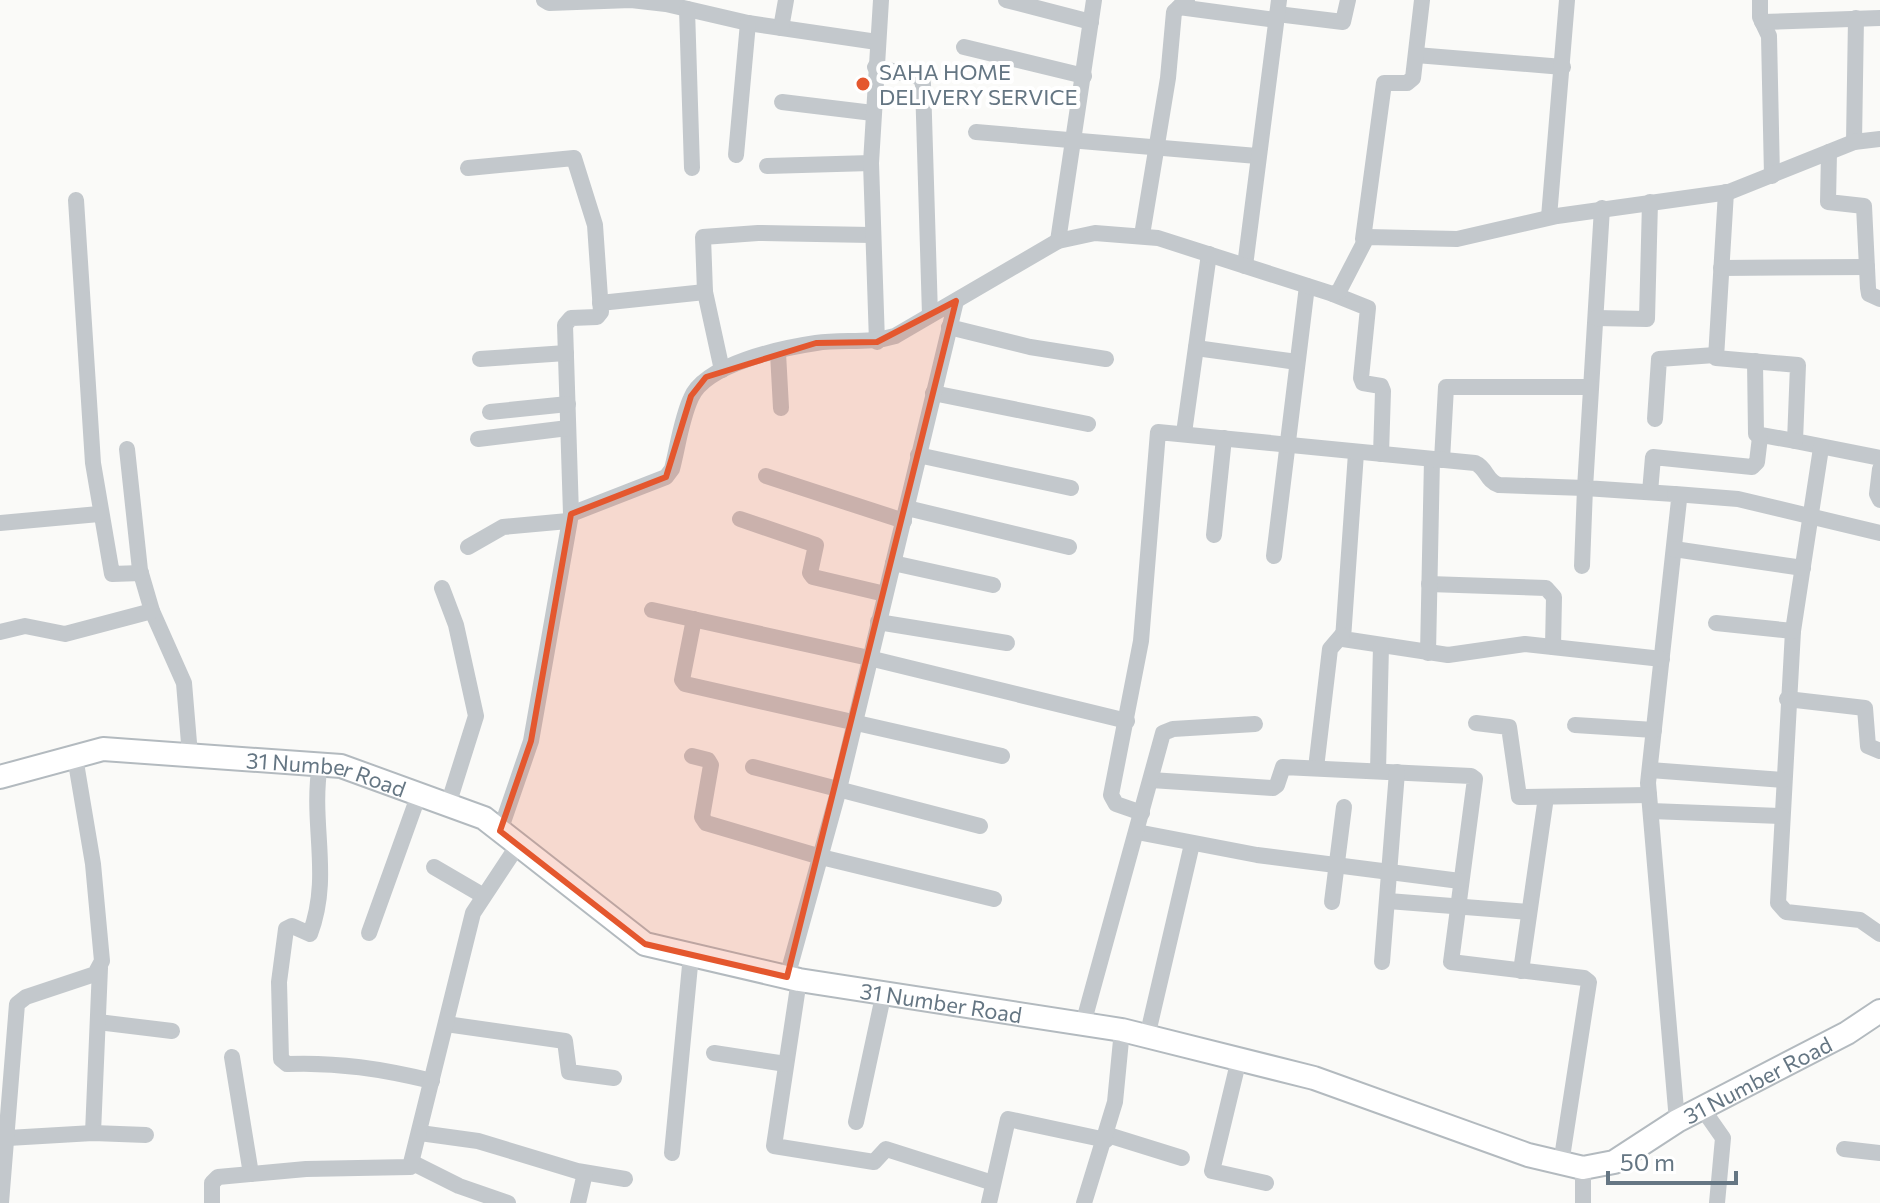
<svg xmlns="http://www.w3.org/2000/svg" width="1880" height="1203" viewBox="0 0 1880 1203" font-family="Commissioner,sans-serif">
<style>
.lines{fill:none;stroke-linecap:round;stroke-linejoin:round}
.secondary-casing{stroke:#b3babf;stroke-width:26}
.street{stroke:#c3c8cc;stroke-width:16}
.secondary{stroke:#fff;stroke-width:22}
.marked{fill:#e4572e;fill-opacity:0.2;stroke:#e4572e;stroke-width:6;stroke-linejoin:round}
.poi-dot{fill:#e4572e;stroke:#fff;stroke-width:3}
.labels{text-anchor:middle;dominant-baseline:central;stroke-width:8;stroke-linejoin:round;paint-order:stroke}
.poi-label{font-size:22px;fill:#657683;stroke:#fff;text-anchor:start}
.street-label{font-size:22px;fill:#657683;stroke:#fff}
</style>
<rect width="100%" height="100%" fill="#fafaf8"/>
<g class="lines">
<defs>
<g id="secondary">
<path id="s1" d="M0,777l103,-28 238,17 143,52 161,126 154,36 323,50 192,48 214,77 55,13 31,-6 63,-41 170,-88 33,-22"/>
</g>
</defs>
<use href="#secondary" class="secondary-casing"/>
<g class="street">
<path d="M544,0l5,3 82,-3 35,4 82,19 129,19"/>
<path d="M1006,0l85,22"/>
<path d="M1760,0v17l9,19 3,140"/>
<path d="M1179,7l97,13"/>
<path d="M687,9l5,159"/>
<path d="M1277,14l66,8 5,-22"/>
<path d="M1762,22l118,-4"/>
<path d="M781,28l5,-28"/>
<path d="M964,47l120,29"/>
<path d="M1416,55l147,12"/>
<path d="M875,67l45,10 3,7 7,231"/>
<path d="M782,102l91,11"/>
<path d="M976,132l281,24"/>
<path d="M1854,142l2,-124"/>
<path d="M1829,152l-1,50 36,4 4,82 1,6 11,5"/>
<path d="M736,155l12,-132"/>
<path d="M767,166l104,-3"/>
<path d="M468,168l106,-10 21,67 6,87 -4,5 -26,1 -6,7 6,189"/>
<path d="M1726,192l-10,166 82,7 -3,76 85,17"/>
<path d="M76,200l17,263 19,111 29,-1"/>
<path d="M1602,208l-17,280 89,6 5,6 -31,283 29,338"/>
<path d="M1549,217l18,-217"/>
<path d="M1142,235l26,-157 6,-66 13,-12"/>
<path d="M1363,239l21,-156h23l6,-5 9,-78"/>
<path d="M1058,241l36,-241"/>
<path d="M1245,266l34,-266"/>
<path d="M1721,268l146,-1"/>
<path d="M705,292l-2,-55 55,-4 113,2"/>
<path d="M1333,294l35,14 -7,70 2,5 18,3 2,5 -2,63"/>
<path d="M600,303l105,-11 17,78"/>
<path d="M1596,318l51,1 3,-117"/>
<path d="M949,327l81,20 76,12"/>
<path d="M877,342l-6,-179 10,-163"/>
<path d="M1196,348l101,14"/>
<path d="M778,353l3,55"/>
<path d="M480,359l86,-6"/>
<path d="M1755,361l1,73 39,7"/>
<path d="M933,393l155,31"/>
<path d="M490,412l78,-8"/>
<path d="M1655,419l4,-60 56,-4"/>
<path d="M1184,433l25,-179"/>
<path d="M478,439l90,-11"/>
<path d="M1821,448l-28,183 -15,272 8,9 74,8 20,14"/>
<path d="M127,449l13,121 12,41 32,72 6,72"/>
<path d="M1356,453l-13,186 105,16 77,-11 137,15"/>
<path d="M918,455l153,33"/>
<path d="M1442,460l4,-73h145"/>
<path d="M1880,469l-3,25 3,6"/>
<path d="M766,476l138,45"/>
<path d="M1650,492l3,-35 99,10 5,-5 3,-25"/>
<path d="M1675,494l63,5 142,34"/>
<path d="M907,508l162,39"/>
<path d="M740,519l76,26 -6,28 3,4 72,17"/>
<path d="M0,523l99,-9"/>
<path d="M1214,535l10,-97"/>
<path d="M468,547l35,-20 65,-6"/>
<path d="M1674,549l129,19"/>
<path d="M1274,556l33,-270"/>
<path d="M893,563l100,22"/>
<path d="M1429,584l117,4 8,9 -1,50"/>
<path d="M442,588l14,37 20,91 -28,89"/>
<path d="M652,610l217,48 258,63"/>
<path d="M694,619l-12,61 3,4 317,72"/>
<path d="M878,622l129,21"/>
<path d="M1716,623l77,8"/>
<path d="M0,632l25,-6 40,8 87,-23"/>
<path d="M1428,653l4,-194"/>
<path d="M1787,699l78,9 3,38 12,5"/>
<path d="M1476,723l33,4 10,70 130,-2"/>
<path d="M1575,725l79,5"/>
<path d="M692,756l16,4 3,5 -9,52 4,6 115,34 173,42"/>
<path d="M320,764c-10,61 12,111 -10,170l-18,-8 -6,3 -7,53 2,77 6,5c51,-2 95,5 145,17"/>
<path d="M753,767l227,59"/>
<path d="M1316,768l14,-119 12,-14"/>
<path d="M1650,770l133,10"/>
<path d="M1378,771l3,-125"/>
<path d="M1151,780l122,8 4,-3 6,-18 188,9 4,3 -24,183 133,16 5,4 -28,182"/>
<path d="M1651,811l131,5"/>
<path d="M1142,813l-26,-9 -5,-9 30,-154 17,-209 317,31c12,5 11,18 24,22l86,3 -3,78"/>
<path d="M500,831l31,-90 40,-227 95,-37 6,-8c6,-23 9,-49 19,-71 14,-34 91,-50 125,-55 27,-4 53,1 79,-7l163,-95 37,-8 63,5 175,56 6,-3 28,-54 90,2 100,-23 172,-24 125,-50 26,-3"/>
<path d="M1137,832l120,23 203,26"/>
<path d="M434,867l48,28"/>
<path d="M1388,901l141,11"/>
<path d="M1332,902l12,-95"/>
<path d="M369,933l50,-139"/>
<path d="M1382,962l15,-190"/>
<path d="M1521,971l25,-174"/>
<path d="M787,977l52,-188 117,-488"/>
<path d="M799,980l-25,166 100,16 12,-13 107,34"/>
<path d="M98,1022l74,9"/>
<path d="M446,1024l119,17 4,31 45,6"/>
<path d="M1083,1024l80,-291 10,-4 82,-5"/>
<path d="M1147,1037l45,-193"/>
<path d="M714,1053l72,11"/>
<path d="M232,1057l19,117"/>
<path d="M1239,1059l-27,112 54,12"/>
<path d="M1702,1108l21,30 -6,65"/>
<path d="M856,1122l28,-130"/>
<path d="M93,1133l7,-165"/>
<path d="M420,1133l58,8 99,30 48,8"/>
<path d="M1108,1135l74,23"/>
<path d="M8,1138l85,-5 53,2"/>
<path d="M1844,1149l36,4"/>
<path d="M672,1153l19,-198"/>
<path d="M413,1163l46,23 49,17"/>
<path d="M1,1203l16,-199 9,-7 69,-23 7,-13 -9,-97 -18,-107"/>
<path d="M212,1203v-20l6,-6 88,-8 104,-2 63,-254 45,-68"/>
<path d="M578,1203l7,-30"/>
<path d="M989,1203l19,-84 98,21"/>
<path d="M1084,1203l31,-101 7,-72"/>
<path d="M1583,1203v-35"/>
</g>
<use href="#secondary" class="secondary"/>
</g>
<path class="marked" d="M956,301l-169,676 -142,-33 -145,-113 31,-90 40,-227 95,-37 25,-81 15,-19 110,-34 61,-1z"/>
<circle class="poi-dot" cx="863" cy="84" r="8"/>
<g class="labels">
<g class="poi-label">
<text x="879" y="71">SAHA HOME<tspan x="879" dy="25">DELIVERY SERVICE</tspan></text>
</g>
<g class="street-label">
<text stroke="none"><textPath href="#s1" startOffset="332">31 Number Road</textPath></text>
<text stroke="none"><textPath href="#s1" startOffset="1004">31 Number Road</textPath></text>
<text stroke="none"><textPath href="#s1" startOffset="1866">31 Number Road</textPath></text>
</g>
</g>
<path d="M1608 1171v12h128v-12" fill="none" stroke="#657683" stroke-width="4"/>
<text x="1620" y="1171" font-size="24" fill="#657683" stroke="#ffffff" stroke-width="6" paint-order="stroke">50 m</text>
</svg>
